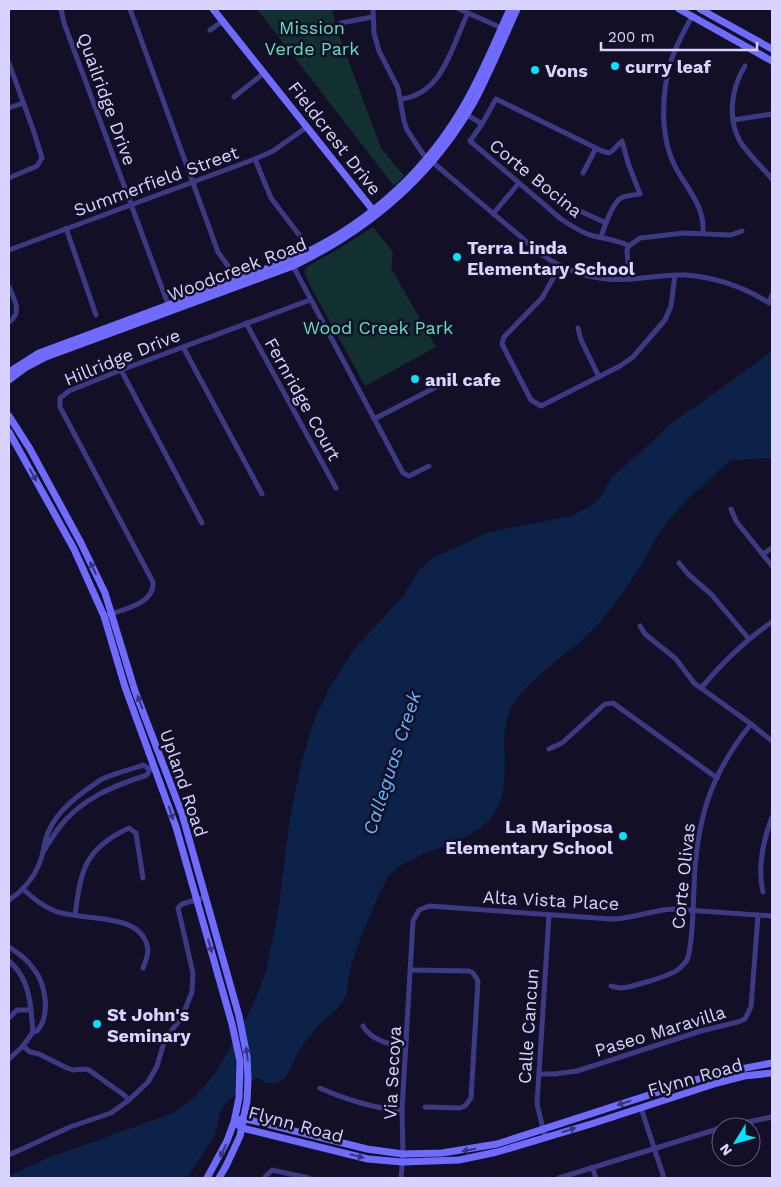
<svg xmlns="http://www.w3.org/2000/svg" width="781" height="1187" viewBox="0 0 781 1187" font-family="'Work Sans',sans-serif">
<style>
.green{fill:#12302f}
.water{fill:#0c2248}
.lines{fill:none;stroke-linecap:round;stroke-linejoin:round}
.street{stroke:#3d3a85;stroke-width:5}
.secondary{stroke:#6f6bff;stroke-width:7}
.oneway{fill:#38347d}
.poi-dot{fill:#00e5ff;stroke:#130f26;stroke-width:2}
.labels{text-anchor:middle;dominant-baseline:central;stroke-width:5;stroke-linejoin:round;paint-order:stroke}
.park-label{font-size:18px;fill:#5fe0c0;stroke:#130f26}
.poi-label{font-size:18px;font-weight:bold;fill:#d9d4ff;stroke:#130f26;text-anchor:start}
.street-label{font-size:18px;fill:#d9d4ff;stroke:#130f26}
.water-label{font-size:19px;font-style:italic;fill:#62b6ff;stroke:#130f26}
</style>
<rect width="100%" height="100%" fill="#130f26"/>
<g class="green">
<path d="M257,9h75l4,18 45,121 23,28 -10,10z"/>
<path d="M373,227l20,25 -2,16 45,79 -71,39 -54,-99 -7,-15 4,-6 29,-16z"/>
</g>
<path class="water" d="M772,351v107l-41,2c-25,22 -54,46 -73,75 -6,9 -10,19 -16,29 -14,22 -29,44 -47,63 -24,26 -68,51 -84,81 -16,33 5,70 -17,106 -20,32 -94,38 -108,67 -14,28 -27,58 -36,89 -3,9 -1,19 -5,28 -5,11 -15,16 -23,24 -8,9 -17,19 -23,29 -6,8 -9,24 -17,29 -8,7 -18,2 -26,-3l-27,23 -9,12 -5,23 -28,43h-178v-2l36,-17 128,-46 22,-16 22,-26 35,-64 14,-36 12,-58 12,-96 11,-53 14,-46 16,-33 21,-33 51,-56 17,-27 13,-11 56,-26 82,-16 19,-10 10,-8 12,-21 43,-38 11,-12 56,-39z"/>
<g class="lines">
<g class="street">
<path d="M61,9l3,14 105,284"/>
<path d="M130,9l88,243 10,14"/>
<path d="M373,9l1,24 5,18 19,37 6,33 3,9 16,24 118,100c27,19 58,28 90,25 18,-1 37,-5 54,-4 29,2 59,12 84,28l3,-8"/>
<path d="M459,9l45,20"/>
<path d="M692,16c-7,14 -15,27 -20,42 -11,34 -13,80 5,112 12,21 28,38 26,63"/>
<path d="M341,23l31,-6"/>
<path d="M210,30l13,-9"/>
<path d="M9,63l25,69 8,26 -5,8 -28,12"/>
<path d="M745,66c-14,22 -18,54 -4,77 9,13 21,24 31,36"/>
<path d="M234,97l30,-24"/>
<path d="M401,99c43,-6 50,-52 67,-86"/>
<path d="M9,108l14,-5"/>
<path d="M464,113l18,11 -12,17 91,78c9,6 18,12 29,16 13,4 26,4 39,11"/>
<path d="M733,120l39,-6"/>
<path d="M482,124l14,-25 106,52 7,2 3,-2 10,-10 6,22 12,31c-6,1 -14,1 -19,4 -9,5 -17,30 -20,39"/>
<path d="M255,159l16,39 29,38"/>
<path d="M583,173l13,-25"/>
<path d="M580,211l26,12"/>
<path d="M493,214l26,-31"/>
<path d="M66,228l30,87"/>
<path d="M9,250l246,-91 18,-8 34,-24"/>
<path d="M292,264l111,209 6,3 20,-10"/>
<path d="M560,266l-18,32 -38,39 -2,7 29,56 10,6 79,-40 13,-9 32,-37 6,-14 4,-31"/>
<path d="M629,279l-2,-29 2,-4 11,-8 44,-5 47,2 11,-4"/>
<path d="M9,287c5,12 14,26 0,35"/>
<path d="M246,323l90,165"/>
<path d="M578,328l3,12 18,37"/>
<path d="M183,347l79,147"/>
<path d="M121,370l81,153"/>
<path d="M374,419l70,-36"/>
<path d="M731,509l5,12 36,45"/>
<path d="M763,554l9,-6"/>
<path d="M679,563l9,11 23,20 38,45"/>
<path d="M104,616c16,-6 51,-11 49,-34l-93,-175v-9l9,-7 52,-21 189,-70"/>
<path d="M640,626l5,8 31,25 18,24 57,41 21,17"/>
<path d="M701,688c21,-25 44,-48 71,-66"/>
<path d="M549,749l13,-6 43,-39 8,-1 104,75"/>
<path d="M143,765l7,4 -3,6c-34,11 -67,24 -89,54 -5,7 -10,15 -15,23 3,-28 21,-46 43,-62 5,-3 11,-8 16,-11 13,-6 28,-9 41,-14z"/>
<path d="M23,889c10,9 19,17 32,22 26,11 88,-1 93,39 0,5 -3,13 -5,18"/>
<path d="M763,892c-6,-25 0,-51 9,-75"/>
<path d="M9,900c18,-12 29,-27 34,-48"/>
<path d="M75,915c6,-45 9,-66 54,-87l7,5 7,45"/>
<path d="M9,947c9,6 18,12 24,21 13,16 18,47 4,63l-4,1"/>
<path d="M9,961c15,13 20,30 22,49"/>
<path d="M412,970l57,1 4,2 5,8 -7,117 -6,8 -5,2 -35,-1"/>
<path d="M611,986c4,1 7,2 11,2 10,-1 46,-12 54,-17 5,-3 8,-7 11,-11 6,-14 6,-55 7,-72 2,-66 15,-112 57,-164"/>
<path d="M9,1018l8,-8h14l2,22 -10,14 -14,13"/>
<path d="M363,1026c9,15 26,19 43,20"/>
<path d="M23,1046l7,6 9,2 28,14 6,2 11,-1 5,1 35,25 5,5"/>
<path d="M539,1074h16l22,-3 124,-40 37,-9 7,-3 6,-12 7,-92"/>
<path d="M320,1088c19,9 61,23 82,22"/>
<path d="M641,1108l23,70"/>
<path d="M724,1127l48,-10"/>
<path d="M545,1137l-8,-33 12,-189"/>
<path d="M9,1155l61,-28 41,-14 18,-13 19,-18 9,-16 8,-27 17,-22 10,-25 1,-19 -15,-65 4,-4 23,-7"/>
<path d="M592,1167l4,11"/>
<path d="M264,1178l8,-8 37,8"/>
<path d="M401,1178l2,-24 -1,-44 11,-189 6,-11 10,-4 182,13c21,0 41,-9 62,-10l99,7"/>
<path d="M559,1178l162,-50"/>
</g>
<g class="secondary">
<path d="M213,9l163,205"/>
<path d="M679,9l93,52"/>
<path d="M700,9l72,40"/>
<path d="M9,372l30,-19 251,-93c70,-30 130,-82 170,-148 20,-32 34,-68 50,-103"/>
<path d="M9,380l16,-12 21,-11 247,-91c75,-36 139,-90 181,-164 16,-30 29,-62 43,-93"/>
<path d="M9,416l21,33 51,94 24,50 30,98 47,123 57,202 8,40 1,24 -1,21 -7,35 -14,30 -7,12"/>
<path d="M9,432l65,117 30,67 21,71 51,140 56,197 8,37 -1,37 -5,24 -7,19 -20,37"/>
<path d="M239,1120l4,-1 7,1 117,29 36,5 39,-1 55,-9 217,-70 58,-11"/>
<path d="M238,1125l4,3 126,31 34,3 57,-2 38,-8 94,-28 126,-41 27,-7 28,-3"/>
</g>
</g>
<defs><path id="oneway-solid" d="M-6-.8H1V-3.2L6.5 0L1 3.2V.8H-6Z" transform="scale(1.25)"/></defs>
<g class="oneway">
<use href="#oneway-solid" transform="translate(33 475) rotate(61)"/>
<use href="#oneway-solid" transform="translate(93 568) rotate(-115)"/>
<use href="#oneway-solid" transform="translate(140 702) rotate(-110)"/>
<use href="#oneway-solid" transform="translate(171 813) rotate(72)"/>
<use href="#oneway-solid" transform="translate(210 946) rotate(74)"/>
<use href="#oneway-solid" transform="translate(247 1054) rotate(-97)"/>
<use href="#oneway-solid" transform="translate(624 1103) rotate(162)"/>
<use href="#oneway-solid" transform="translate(569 1130) rotate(-17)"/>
<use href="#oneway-solid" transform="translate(469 1150) rotate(169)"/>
<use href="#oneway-solid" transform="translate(223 1151) rotate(115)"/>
<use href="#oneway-solid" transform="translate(357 1156) rotate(14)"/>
</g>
<g class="poi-dot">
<circle cx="615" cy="66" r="5"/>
<circle cx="535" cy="70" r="5"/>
<circle cx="457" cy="257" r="5"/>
<circle cx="415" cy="379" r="5"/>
<circle cx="623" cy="836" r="5"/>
<circle cx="97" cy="1024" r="5"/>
</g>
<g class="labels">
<g class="park-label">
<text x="312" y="27">Mission<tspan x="312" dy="21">Verde Park</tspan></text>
<text x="378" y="327">Wood Creek Park</text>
</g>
<g class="poi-label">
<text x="625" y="66">curry leaf</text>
<text x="545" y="70">Vons</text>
<text x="467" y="247">Terra Linda<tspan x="467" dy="21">Elementary School</tspan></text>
<text x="425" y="379">anil cafe</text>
<text x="613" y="826" text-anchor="end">La Mariposa<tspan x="613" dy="21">Elementary School</tspan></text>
<text x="107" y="1014">St John's<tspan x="107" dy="21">Seminary</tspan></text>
</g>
<g class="street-label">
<text transform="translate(107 99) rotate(70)">Quailridge Drive</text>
<text transform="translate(335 138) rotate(52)">Fieldcrest Drive</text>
<text transform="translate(536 178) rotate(39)">Corte Bocina</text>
<text transform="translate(156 181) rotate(-20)">Summerfield Street</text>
<text transform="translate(237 269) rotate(-21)">Woodcreek Road</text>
<text transform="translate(122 357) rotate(-22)">Hillridge Drive</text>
<text transform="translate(303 399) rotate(61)">Fernridge Court</text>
<text transform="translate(184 783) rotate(71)">Upland Road</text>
<text transform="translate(683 876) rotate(-84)">Corte Olivas</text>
<text transform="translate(551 900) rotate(3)">Alta Vista Place</text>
<text transform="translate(528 1026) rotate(-86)">Calle Cancun</text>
<text transform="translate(660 1031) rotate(-17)">Paseo Maravilla</text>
<text transform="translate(392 1073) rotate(-87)">Via Secoya</text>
<text transform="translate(695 1077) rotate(-16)">Flynn Road</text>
<text transform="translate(296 1124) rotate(15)">Flynn Road</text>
</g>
<g class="water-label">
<text transform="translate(392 763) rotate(-72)">Calleguas Creek</text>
</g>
</g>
<rect width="781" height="1187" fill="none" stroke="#d9d4ff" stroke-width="20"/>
<g transform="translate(736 1142) rotate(233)"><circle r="24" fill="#130f26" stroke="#625e7d"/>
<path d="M0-4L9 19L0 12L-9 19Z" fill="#00e5ff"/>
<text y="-8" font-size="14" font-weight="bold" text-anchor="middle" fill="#d9d4ff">N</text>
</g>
<path d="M601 42v8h156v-8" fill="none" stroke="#d9d4ff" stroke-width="2.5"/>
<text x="608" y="42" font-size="15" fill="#d9d4ff" stroke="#130f26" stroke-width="4" paint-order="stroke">200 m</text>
</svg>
